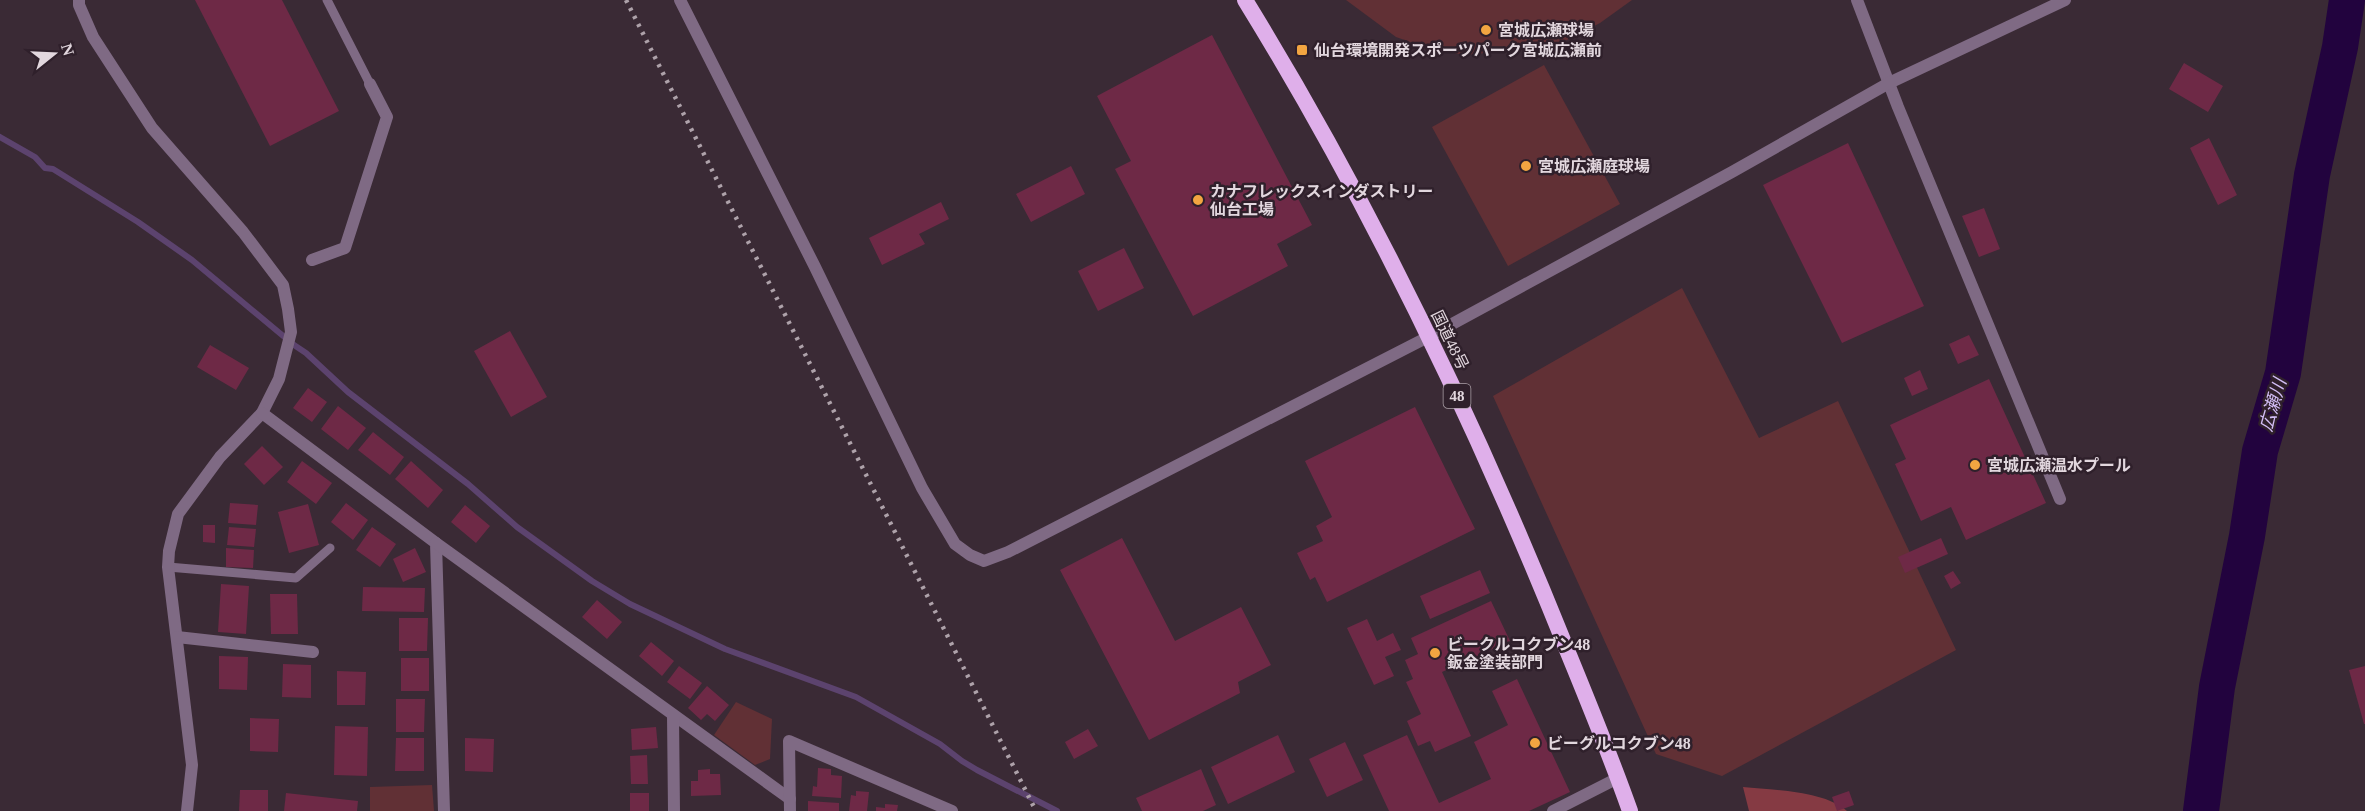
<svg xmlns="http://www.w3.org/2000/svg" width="2365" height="811" viewBox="0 0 2365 811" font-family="'Times New Roman','Noto Sans JP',serif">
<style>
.green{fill:#613035}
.forest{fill:#853a43}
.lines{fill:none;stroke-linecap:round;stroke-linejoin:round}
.stream{stroke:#5c436e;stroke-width:6}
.river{stroke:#22033e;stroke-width:36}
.building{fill:#6e2946}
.service{stroke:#7f6a84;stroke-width:9}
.minor{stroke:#7f6a84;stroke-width:12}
.tertiary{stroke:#7f6a84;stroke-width:12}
.trunk{stroke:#dfafea;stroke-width:16}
.rail{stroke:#aea2aa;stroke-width:4.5;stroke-dasharray:3 6;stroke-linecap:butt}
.poi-dot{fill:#f2a541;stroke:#2f202b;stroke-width:2}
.labels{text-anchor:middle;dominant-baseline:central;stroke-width:5;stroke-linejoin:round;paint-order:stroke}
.shield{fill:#2f202b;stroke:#aca0a8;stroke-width:1.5}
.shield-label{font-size:15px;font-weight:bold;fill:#e2d7de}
.poi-label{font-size:16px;font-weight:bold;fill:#e2d7de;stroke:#2f202b;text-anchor:start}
.street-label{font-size:16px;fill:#e2d7de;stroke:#2f202b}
.water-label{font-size:18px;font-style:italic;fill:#d2bdf5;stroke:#2f202b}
</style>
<rect width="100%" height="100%" fill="#3a2a35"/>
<g class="green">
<path d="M1346,0h286l-32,23 -39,20 -45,7 -51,5 -38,-7 -31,-11z"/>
<path d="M1544,65l76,139 -112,62 -76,-139z"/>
<path d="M1682,288l77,150 79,-37 118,249 -234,126 -66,-22 -163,-358z"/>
<path d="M736,702l36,17 -2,40 -15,6 -41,-30z"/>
<path d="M432,785l2,26h-64v-24z"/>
</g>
<path class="forest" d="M1743,787c30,3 82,4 104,24h-98z"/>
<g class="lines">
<path class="stream" d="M0,137l35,20 10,11 8,1 85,53 54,38 102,85 12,8 42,39 120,92 49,43 75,54 38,23 95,45 131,48 84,47 22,17 15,9 80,41"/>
<path class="river" d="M2201,811l16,-124 30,-151 13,-85 23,-78 29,-198 28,-128 7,-47"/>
</g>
<g class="building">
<path d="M195,0h87l57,111 -69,35z"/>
<path d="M1212,35l100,190 -35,19 11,22 -95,50 -78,-147 16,-8 -34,-65z"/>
<path d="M2184,63l39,23 -15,26 -39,-23z"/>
<path d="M2209,138l28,57 -19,10 -28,-57z"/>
<path d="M1848,143l76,163 -82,37 -79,-158z"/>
<path d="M1071,166l14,28 -54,28 -15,-28z"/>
<path d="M941,202l8,17 -30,15 6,10 -43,21 -13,-27z"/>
<path d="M1984,208l16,41 -21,8 -17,-41z"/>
<path d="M1124,248l20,40 -46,23 -20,-40z"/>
<path d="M510,331l37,66 -36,20 -37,-66z"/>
<path d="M1969,335l10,20 -21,9 -9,-20z"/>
<path d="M210,345l39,23 -13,22 -39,-23z"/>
<path d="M1920,370l8,19 -16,7 -8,-18z"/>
<path d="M1989,379l57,124 -80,37 -15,-33 -30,14 -26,-57 11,-5 -16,-34z"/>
<path d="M308,388l19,14 -15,20 -19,-14z"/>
<path d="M338,406l28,22 -18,22 -27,-21z"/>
<path d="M1415,407l60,122 -148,73 -12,-25 -5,3 -13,-27 26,-12 -7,-15 16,-9 -27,-56z"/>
<path d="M373,432l31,25 -14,18 -32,-25z"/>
<path d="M262,446l21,21 -19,18 -20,-21z"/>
<path d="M302,461l30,22 -16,21 -29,-22z"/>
<path d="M411,461l32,29 -15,18 -33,-29z"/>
<path d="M230,503l28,2 -2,20 -28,-2z"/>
<path d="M346,503l22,17 -15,20 -22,-18z"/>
<path d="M308,504l11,41 -30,8 -11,-41z"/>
<path d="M465,505l25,21 -14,17 -25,-21z"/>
<path d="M203,525h12v18l-12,-1z"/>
<path d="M229,527l27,2 -2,18 -27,-2z"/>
<path d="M372,527l24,17 -16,23 -24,-17z"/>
<path d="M1122,538l53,103 66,-34 30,58 -33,17 2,11 -91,47 -89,-170z"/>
<path d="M1941,538l7,16 -43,19 -7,-16z"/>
<path d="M226,548l28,2 -1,18 -27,-1z"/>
<path d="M415,548l11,24 -23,10 -10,-23z"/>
<path d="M1480,570l10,23 -60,26 -10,-23z"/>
<path d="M1953,571l8,12 -10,6 -7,-13z"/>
<path d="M221,584l28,2 -3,48 -28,-2z"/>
<path d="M363,587l62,1 -1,24 -62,-1z"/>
<path d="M270,594h27l1,40h-27z"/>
<path d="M597,600l25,22 -15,17 -25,-22z"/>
<path d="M1491,601l19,40 -68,31 29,64 -36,16 -5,-11 -12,5 -11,-25 14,-7 -15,-32 7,-3 -8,-19 13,-6 -7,-16z"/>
<path d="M399,618h29l-1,33h-28z"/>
<path d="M1367,619l10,22 16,-8 8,17 -16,7 9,19 -20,9 -27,-57z"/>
<path d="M651,642l23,19 -12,15 -23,-20z"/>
<path d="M219,656l29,1 -1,33 -28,-1z"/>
<rect x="401" y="658" width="28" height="33"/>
<path d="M283,664l28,1v33l-29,-1z"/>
<path d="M679,666l23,17 -12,16 -23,-17z"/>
<path d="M2365,666v58h-1l-15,-54z"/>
<path d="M337,671l29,1 -1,33h-28z"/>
<path d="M1517,679l53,113 -41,19h-140l-26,-56 44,-20 32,68 52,-24 -17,-37 34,-17 -16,-34z"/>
<path d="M707,686l22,19 -14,16 -8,-7 -6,6 -13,-12z"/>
<path d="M396,699h29l-1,33h-28z"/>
<path d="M250,718l29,1 -1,33 -28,-1z"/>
<path d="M335,726l33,1 -1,49 -33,-1z"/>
<path d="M656,727l2,21 -26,2 -1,-21z"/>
<path d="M1088,729l10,17 -24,13 -9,-17z"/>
<path d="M1278,735l17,37 -67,32 -17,-37z"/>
<path d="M396,738h28v33h-29z"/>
<path d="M465,738l29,1 -1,33 -28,-1z"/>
<path d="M1345,742l18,38 -36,17 -18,-38z"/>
<path d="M647,755l1,29h-17l-1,-28z"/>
<path d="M818,768l13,1v6l11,1 -1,22 -29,-2 1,-10 4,1z"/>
<path d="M710,769v5h10l1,21 -30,1v-15h7v-11z"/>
<path d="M1201,769l15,36 -13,6h-61l-6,-13z"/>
<path d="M240,790h28v21h-29z"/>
<path d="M856,791l13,1 -2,19h-18l2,-16 5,1z"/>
<path d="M1849,791l5,14 -17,6 -5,-14z"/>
<path d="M286,793l72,8 -1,10h-73z"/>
<rect x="630" y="793" width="19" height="18"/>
<path d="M808,801l31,2v8h-31z"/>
<path d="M885,804l13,1 -1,6h-21v-4l9,1z"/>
</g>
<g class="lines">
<g class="service">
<path d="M327,0l43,84"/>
<path d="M168,567l128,11 34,-30"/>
</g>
<g class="minor">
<path d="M79,0v5l14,32 59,91 91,104 40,53 5,24 3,23 -12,47 -17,34 -42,44 -42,57 -9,37 -1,16 24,198 -5,46"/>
<path d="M1857,0l41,107 162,392"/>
<path d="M312,260l33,-12 42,-131 -17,-33"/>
<path d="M262,413l174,130 8,268"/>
<path d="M436,543l354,256"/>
<path d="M177,637l136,15"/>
<path d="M673,715l1,96"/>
<path d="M790,811l-1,-70 163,70"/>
<path d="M1553,811l65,-33"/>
</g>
<path class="tertiary" d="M680,0l135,267 107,221 33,56 15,11 14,6 24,-9 422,-216 302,-164 157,-89 176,-83"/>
<path class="trunk" d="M1245,0c127,206 232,426 322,650 22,54 44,107 63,161"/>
<path class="rail" d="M626,0l410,811"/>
</g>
<g class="poi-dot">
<circle cx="1486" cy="30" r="6"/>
<rect x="1296" y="44" width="12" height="12" rx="3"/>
<circle cx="1526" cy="166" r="6"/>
<circle cx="1198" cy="200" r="6"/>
<circle cx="1975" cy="465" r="6"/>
<circle cx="1435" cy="653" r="6"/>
<circle cx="1535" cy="743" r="6"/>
</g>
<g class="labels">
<rect class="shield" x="1443.5" y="384" width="27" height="24" rx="4.5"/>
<g class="shield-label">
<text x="1457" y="396">48</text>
</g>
<g class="poi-label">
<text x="1498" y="30">宮城広瀬球場</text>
<text x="1314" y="50">仙台環境開発スポーツパーク宮城広瀬前</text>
<text x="1538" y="166">宮城広瀬庭球場</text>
<text x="1210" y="191">カナフレックスインダストリー<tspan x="1210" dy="18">仙台工場</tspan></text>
<text x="1987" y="465">宮城広瀬温水プール</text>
<text x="1447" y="644">ビークルコクブン48<tspan x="1447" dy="18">鈑金塗装部門</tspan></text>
<text x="1547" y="743">ビーグルコクブン48</text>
</g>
<g class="street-label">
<text transform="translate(1450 340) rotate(64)">国道48号</text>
</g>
<g class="water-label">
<text transform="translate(2273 405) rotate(-74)">広瀬川</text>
</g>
</g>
<g transform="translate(54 54) rotate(72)" stroke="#2f202b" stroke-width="4.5" paint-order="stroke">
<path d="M0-4.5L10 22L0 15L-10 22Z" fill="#e2d7de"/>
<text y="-9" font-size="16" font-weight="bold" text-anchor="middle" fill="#e2d7de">N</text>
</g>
</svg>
